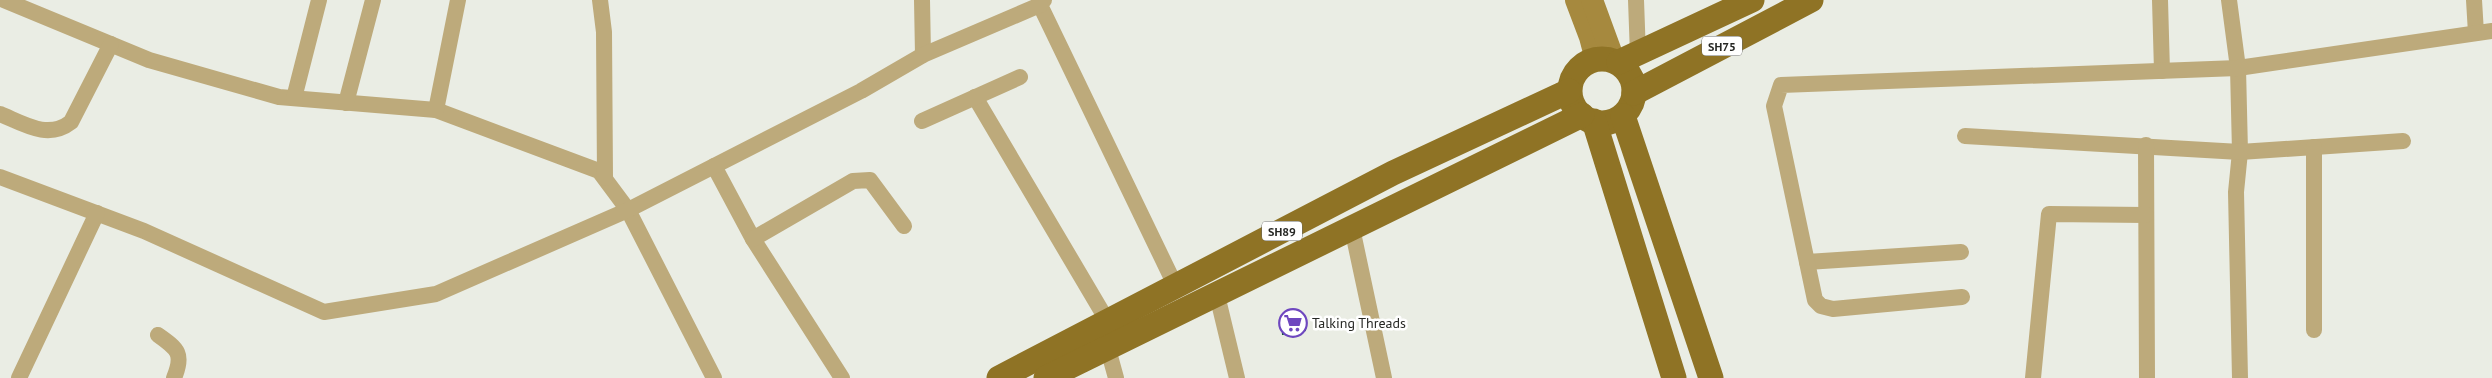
<svg xmlns="http://www.w3.org/2000/svg" width="2492" height="378" viewBox="0 0 2492 378" font-family="'PT Sans',sans-serif">
<style>
.building{fill:#024e2d}
.lines{fill:none;stroke-linecap:round;stroke-linejoin:round}
.street{stroke:#bdaa7b;stroke-width:16}
.secondary{stroke:#a6893e;stroke-width:22}
.primary{stroke:#8f7325;stroke-width:25}
.labels{text-anchor:middle;dominant-baseline:central;stroke-width:5;stroke-linejoin:round;paint-order:stroke}
.shield{fill:#fff;stroke:#676866;stroke-width:1}
.shield-label{font-size:12px;font-weight:bold;fill:#262724}
.poi-label{font-size:14px;fill:#262724;stroke:#fff;text-anchor:start}
</style>
<rect width="100%" height="100%" fill="#eaede4"/>
<path class="building" d="M1303,313l3,18 -24,4 -1,-15z"/>
<g class="lines">
<g class="street">
<path d="M4,0l145,60 130,37 157,13 163,61 29,39 86,168"/>
<path d="M600,0l4,32 1,146"/>
<path d="M922,0l1,55"/>
<path d="M1044,0l-4,5 136,282"/>
<path d="M1636,0l2,55"/>
<path d="M2160,0l2,71"/>
<path d="M2229,0l9,68 2,84 -4,40 4,186"/>
<path d="M2474,0l2,33"/>
<path d="M975,97l133,225"/>
<path d="M294,98l25,-98"/>
<path d="M346,103l27,-103"/>
<path d="M436,110l22,-110"/>
<path d="M0,114c24,10 48,26 71,8l40,-78"/>
<path d="M922,121l98,-44"/>
<path d="M1965,136l275,16 163,-11"/>
<path d="M2146,145l1,233"/>
<path d="M714,166l39,73 89,139"/>
<path d="M0,177l144,54 180,81 112,-18 192,-84 233,-119 62,-36 117,-50"/>
<path d="M1352,228l32,150"/>
<path d="M753,239l100,-58 17,-1 34,46"/>
<path d="M1807,262l154,-10"/>
<path d="M1217,295l20,83"/>
<path d="M1962,297l-129,12 -12,-3 -6,-6 -41,-194 7,-21 457,-17 254,-37"/>
<path d="M2314,330v-183"/>
<path d="M158,335c20,14 26,19 16,43"/>
<path d="M1108,349l8,29"/>
<path d="M19,378l78,-165"/>
<path d="M2033,378l16,-164 97,1"/>
</g>
<g class="secondary">
<path d="M1576,0l14,37 6,23"/>
<path d="M1592,0l22,60"/>
</g>
<g class="primary">
<circle cx="1602" cy="91" r="32"/>
<path d="M1619,62l133,-62"/>
<path d="M1634,93l177,-93"/>
<path d="M1623,116l88,262"/>
<path d="M1594,121l80,257"/>
<path d="M999,378l394,-205 176,-82"/>
<path d="M1046,378l536,-263"/>
</g>
</g>
<defs>
<symbol id="supermarket-ring" viewBox="-11 -11 22 22"><circle r="9.5" fill="#fff" stroke="#6e47bf" stroke-width="1.5"/><path d="M-6-5.5h2.5l.6 2H6L4.5 2H-2.5L-4.4-4H-6ZM-1.5 3.2a1.3 1.3 0 1 0 .1 0ZM3 3.2a1.3 1.3 0 1 0 .1 0Z" fill="#6e47bf"/></symbol>
</defs>
<g fill-rule="evenodd">
<use href="#supermarket-ring" x="1277" y="307" width="32" height="32"/>
</g>
<g class="labels">
<g class="shield">
<rect x="1702" y="36.5" width="40" height="19" rx="4"/>
<rect x="1262" y="221.5" width="40" height="19" rx="4"/>
</g>
<g class="shield-label">
<text x="1722" y="46">SH75</text>
<text x="1282" y="231">SH89</text>
</g>
<g class="poi-label">
<text x="1312" y="323">Talking Threads</text>
</g>
</g>
</svg>
